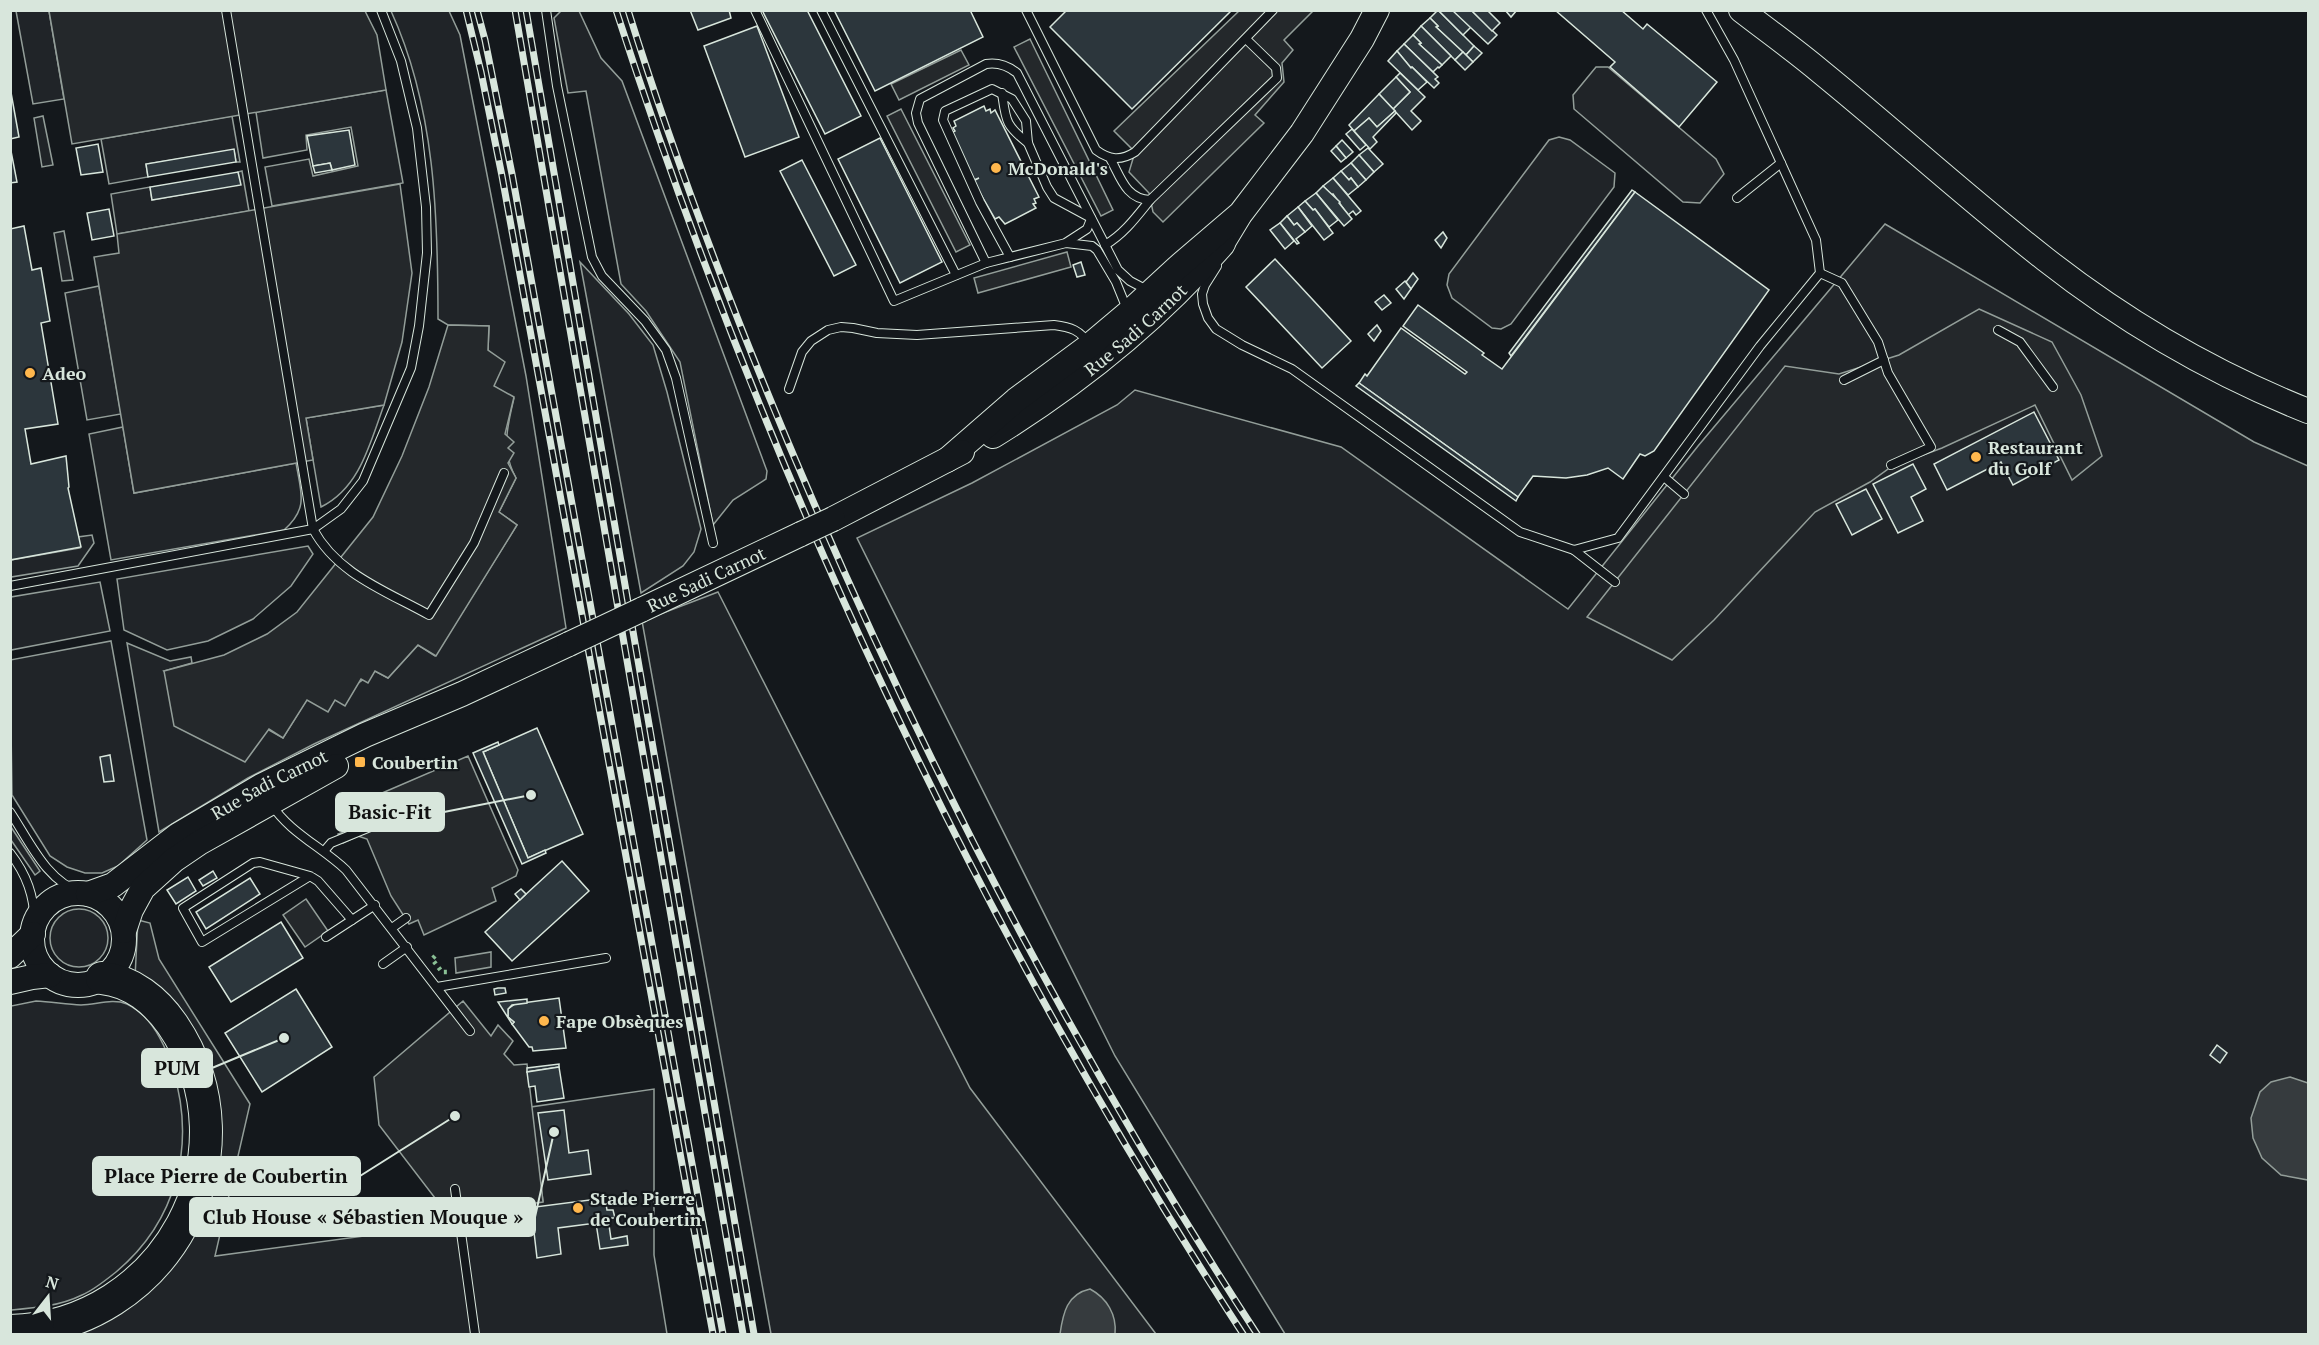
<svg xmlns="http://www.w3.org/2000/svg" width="2319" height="1345" viewBox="0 0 2319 1345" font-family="'PT Serif',serif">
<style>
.green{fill:#202428;stroke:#939e99;stroke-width:1.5}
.parking{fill:#24282b;stroke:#939e99;stroke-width:1.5}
.water{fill:#363b3e;stroke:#939e99;stroke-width:1.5}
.building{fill:#2c363c;stroke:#d8e6dc;stroke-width:1.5}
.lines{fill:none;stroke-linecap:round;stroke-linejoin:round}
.service-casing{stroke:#d8e6dc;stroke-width:10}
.secondary-casing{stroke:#d8e6dc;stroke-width:26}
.motorway-casing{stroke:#d8e6dc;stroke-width:34}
.service{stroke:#14181c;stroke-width:8}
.secondary{stroke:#14181c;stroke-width:24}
.motorway{stroke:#14181c;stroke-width:32}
.rail-casing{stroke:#d8e6dc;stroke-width:7}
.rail{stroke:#14181c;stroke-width:4.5;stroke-dasharray:14;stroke-linecap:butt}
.secondary-bridge-casing{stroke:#d8e6dc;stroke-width:26;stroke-linecap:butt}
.secondary-bridge{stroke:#14181c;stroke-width:24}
.hedge{stroke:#8ac095;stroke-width:4.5;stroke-dasharray:3 4.5;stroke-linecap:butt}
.poi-dot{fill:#ffb74d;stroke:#14181c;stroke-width:2}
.labels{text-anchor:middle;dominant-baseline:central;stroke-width:4.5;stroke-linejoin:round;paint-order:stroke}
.poi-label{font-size:18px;font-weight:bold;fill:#d8e6dc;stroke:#14181c;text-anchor:start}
.street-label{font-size:18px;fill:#d8e6dc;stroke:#14181c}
.leader{fill:none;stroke:#d8e6dc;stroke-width:2}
.callout-dot{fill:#d8e6dc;stroke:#14181c;stroke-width:2}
.callout{fill:#d8e6dc;stroke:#d8e6dc;stroke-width:2}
.callout-label{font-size:20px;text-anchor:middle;font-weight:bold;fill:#111}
</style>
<rect width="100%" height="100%" fill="#14181c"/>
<g class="green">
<path d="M16,11h33l15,88 -31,5z"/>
<path d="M391,11h58l11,24 66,341 40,252 -252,116 -66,34 -89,54 -32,-189 43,18 21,-4 1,6 -28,8 119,67 24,-39 28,1 40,-29 13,7 30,-33 17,11 82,-131 -18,-13 17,-34c-15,-27 -9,-51 -2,-80l-21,-12 -5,-36 1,-24 -41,-1 -10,-6c0,-104 -3,-212 -47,-308z"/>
<path d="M561,11h18l22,47 21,23 145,390 -1,8 -33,21 -20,25 -33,-163 -34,-51 -25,-27 -35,-193 -18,2 -14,-75z"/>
<path d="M1596,67h12l108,92 8,15 -24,29 -17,-1 -109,-93 -1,-14z"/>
<path d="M386,90l17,93 -131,23 -7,-39 44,-8 4,17 45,-10 -7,-39 -45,8 1,15 -44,8 -7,-46z"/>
<path d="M43,116l10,49 -11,2 -8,-49z"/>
<path d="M232,116l8,46h-4l-2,-12 -88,14 2,13 -39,7 -8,-45z"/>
<path d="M1559,137l11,3 45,33 -1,14 -103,137 -10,5 -9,-1 -40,-30 -5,-13 2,-11 100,-134z"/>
<path d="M242,171l7,40 -132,23 -6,-40 39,-7 2,13 88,-16 -2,-12z"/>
<path d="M1885,224l369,218 54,24v868h-1023l-170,-278 -258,-518 115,-55 145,-78 18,-15 206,57 227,162 130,-163z"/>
<path d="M64,231l9,49 -11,1 -8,-48z"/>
<path d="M580,262l49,52 24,31 14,47 34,137 -7,23 -11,14 -42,27z"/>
<path d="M99,286l22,128 -34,6 -22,-127z"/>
<path d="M384,405c-14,38 -24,83 -63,102l-15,-89z"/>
<path d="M123,427l11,66 162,-30c5,30 13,45 -12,67l-173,30 -22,-126z"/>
<path d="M92,535l2,8 -16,23 -67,11v-17l69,-12 -2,-11z"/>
<path d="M308,546l5,8 -22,32 -38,33 -45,22 -41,9 -43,-20 -7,-51z"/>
<path d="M100,582l10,49 -99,19v-53z"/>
<path d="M718,592l252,496 186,246h-385l-129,-713z"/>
<path d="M111,641l36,199 -29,26 -16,7h-17l-18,-6 -17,-11 -38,-61 -2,-135z"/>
<path d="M11,827l29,44 -5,4 -24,-35z"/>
<circle cx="79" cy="938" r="29"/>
<path d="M138,920l12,3 9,36 91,145 -35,152 239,-32 -6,-9 95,-14 -12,-94 123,-18v166l13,79h-605l76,-36 79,-156 -82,-165z"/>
<path d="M36,1001c15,1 30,3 45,4 15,0 31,-7 46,-1 25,12 38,40 46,66 23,75 4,151 -57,202 -10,8 -22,18 -34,23 -22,11 -47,13 -71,15v-304z"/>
</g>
<g class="parking">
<path d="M49,11h316l12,24 9,55 -314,54z"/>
<path d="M1239,11h74l-29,29 9,10 -11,13 2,19 -29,33 9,8 -101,99 -10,-10 -4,-19 -20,-21 6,-20 -21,-21z"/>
<path d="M1030,39l83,171 -12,6 -87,-169z"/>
<path d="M961,50l8,15 -70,35 -8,-16z"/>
<path d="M901,109l69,136 -14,7 -69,-136z"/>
<path d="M400,184l12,89 -10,69 -18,63 -78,13 7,42 -179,33 -40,-236 25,-4 -2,-19z"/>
<path d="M1067,252l4,15 -93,26 -4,-15z"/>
<path d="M1979,309l73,33 29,53 21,61 -30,24 -37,-75 -93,43 -51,19 -21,15 -55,30 -101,108 -42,40 -85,-43 198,-251 54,8 60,-19z"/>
<path d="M448,325l41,1 -1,24 17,12 -11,24 20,11 -9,37 9,8 -6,6 6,5 -6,10 8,15 -17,34 18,13 -81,131 -18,-11 -30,33 -13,-7 -7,12 -7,-4 -16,27 -10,-6 -7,12 -21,-12 -24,38 -14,-9 -24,33 -71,-36 -10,-55 60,-16 43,-21 30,-22 76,-95 29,-61 27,-69z"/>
<path d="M468,756l50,114 -2,6 -24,12 4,13 -72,34 -6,-15 -9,4 -18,-28 -24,-57 -9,-3 -15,7 -5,-9 22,-9 -8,-19z"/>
<path d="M306,899l22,32 -23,16 -22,-32z"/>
<path d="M491,952v15l-35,6 -1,-15z"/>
<path d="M463,1001l28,35 7,-11 15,16 -9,13 10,11 13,-1 16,138 -95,13 -69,-90 -5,-48z"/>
</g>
<g class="water">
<path d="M2290,1077l18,6v97l-27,-5 -19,-17 -9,-20 -2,-20 9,-26 11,-10z"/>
<path d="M1090,1289c17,9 27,26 25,45h-55c3,-21 7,-40 30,-45z"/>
</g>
<g class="building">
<path d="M690,10h39l2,8 -33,12z"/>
<path d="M762,10h45l54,106 -36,18z"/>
<path d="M834,10h136l13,27 -108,54z"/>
<path d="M1067,10h165l-100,99 -82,-82z"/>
<path d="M1438,10l36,36 -8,9 -30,-28 2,-1 -8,-8z"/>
<path d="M1438,10h15l18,17 -8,8z"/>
<path d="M1471,10l26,25 -9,9 -35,-33z"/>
<path d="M1471,10h16l13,13 -8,8z"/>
<path d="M1505,10h12l-6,7z"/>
<path d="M1555,10h66l22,19 4,-5 70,58 -38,45 -69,-60 5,-5z"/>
<path d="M1430,18l8,8 -2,1 27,25 -8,8 -34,-34z"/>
<path d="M757,26l42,111 -54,20 -41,-111z"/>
<path d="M1421,26l30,30 -9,9 -23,-21 2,-1 -8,-8z"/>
<path d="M1413,35l8,8 -2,1 23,21 -3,3 -1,-1 -5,5 -29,-28z"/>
<path d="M1404,44l34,33 -3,2 4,4 -5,5 -22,-21 -1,1 -14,-17z"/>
<path d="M1474,46l8,7 -9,9 -7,-7z"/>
<path d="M1397,51l14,17 1,-1 15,15 -9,8 -30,-29z"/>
<path d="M1463,52l10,10 -8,8 -10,-10z"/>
<path d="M1400,73l25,24 -14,14 10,10 -9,9 -19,-21 17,-17 -14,-15z"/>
<path d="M1396,77l14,15 -17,17 -14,-15z"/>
<path d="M10,87l9,50 -9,2z"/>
<path d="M1379,94l16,17 -18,16 -8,-9 -15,13 -5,-6z"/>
<path d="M984,106l2,5 4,-2 1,4 4,-3 44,87 -5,2 2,4 -3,1 3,4 -31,16 -6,-7 -4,2 -22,-38 6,-3 -5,2 -23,-47 4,-2 -2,-3 3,-2 -2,-5z"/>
<path d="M1395,111l1,2 -23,24 4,5 -7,7 -16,-18 15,-13 8,9z"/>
<path d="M1352,129l14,16 -6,5 -14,-16z"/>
<path d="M349,130l6,35 -23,5 -2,-7 -17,3 -6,-30z"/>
<path d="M880,138l62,124 -42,21 -62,-124z"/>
<path d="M1342,140l11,12 -7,6 -10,-12z"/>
<path d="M98,144l5,28 -22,3 -5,-27z"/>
<path d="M10,146l7,36 -7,1z"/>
<path d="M1336,146l10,12 -5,4 -10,-11z"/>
<path d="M1368,148l15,16 -9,8 -15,-17z"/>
<path d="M234,149l2,13 -88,15 -2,-13z"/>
<path d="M1359,155l15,17 -8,8 -15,-17z"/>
<path d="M802,160l54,105 -22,11 -54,-105z"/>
<path d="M330,163l2,7 -17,3 -2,-7z"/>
<path d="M1351,163l15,17 -8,7 -7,-9 -2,2 -8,-9z"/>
<path d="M1341,171l8,9 2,-2 7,9 -10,8 -15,-17z"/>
<path d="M238,172l3,13 -89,15 -2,-13z"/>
<path d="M1333,178l28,33 -5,4 -3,-4 -5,4 -15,-21 -2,1 -8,-9z"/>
<path d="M1323,186l17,16 -1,1 13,16 -8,7 -28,-33z"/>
<path d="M1632,190l3,2 -124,164 -2,-3z"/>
<path d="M1635,192l134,98 -115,161 -9,5 -5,-2 -17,25 -15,-11 -21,7 -21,3 -33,-2 -15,21 -159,-114 6,-9 2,2 34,-48 64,46 2,-2 -64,-46 15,-21 66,48 -2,2 20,14z"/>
<path d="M1316,193l22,27 -9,7 -14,-18 -2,1 -8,-9z"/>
<path d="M1305,201l8,9 2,-1 18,24 -9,7 -26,-33z"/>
<path d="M1298,207l14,19 -7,6 -8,-9 -3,2 -7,-9z"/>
<path d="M109,209l5,27 -22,4 -5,-27z"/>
<path d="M1287,216l7,9 3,-2 8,9 -9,7 3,4 -2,1 -17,-21z"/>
<path d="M1280,223l14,18 -9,8 -15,-19z"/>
<path d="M24,226l8,44 9,-2 9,53 -9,2 17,101 -33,5 6,35 35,-8 3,31 -1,1 13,59 -71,13v-331z"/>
<path d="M1443,232l4,6 -6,10 -6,-8z"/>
<path d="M1275,259l76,82 -29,27 -76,-81z"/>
<path d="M1081,262l4,13 -8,2 -4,-12z"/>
<path d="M1413,273l5,6 -7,10 -5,-7z"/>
<path d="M1405,281l6,8 -7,10 -8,-10z"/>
<path d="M1384,295l7,8 -9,7 -7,-8z"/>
<path d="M1377,325l4,6 -7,10 -6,-7z"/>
<path d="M1359,383l159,114 -2,4 -160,-115z"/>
<path d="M2034,412l25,48 -46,25 -12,-23 -54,28 -13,-26z"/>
<path d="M1913,464l13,25 -15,8 12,24 -25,12 -25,-49z"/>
<path d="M1866,489l16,30 -30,16 -16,-31z"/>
<path d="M537,728l46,106 -55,24 -45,-106z"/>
<path d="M498,742l1,3 -16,7 45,106 17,-8 1,3 -24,11 -49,-111z"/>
<path d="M110,755l4,26 -10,1 -4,-25z"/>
<path d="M562,861l27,30 -77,70 -27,-29z"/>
<path d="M213,871l4,7 -14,8 -4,-6z"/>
<path d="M188,877l8,14 -20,13 -9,-14z"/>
<path d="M250,878l10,16 -54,35 -10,-17z"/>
<path d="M521,889l5,5 -6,6 -5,-6z"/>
<path d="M281,922l22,36 -72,44 -22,-35z"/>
<path d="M498,988h7l1,5 -11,2 -1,-6z"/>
<path d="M296,989l36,58 -70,45 -37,-59z"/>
<path d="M559,998l7,50 -33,3 -1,-4h-3l-17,-23 2,-2 -6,-5v-8l7,-5z"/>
<path d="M527,999v4l-15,2 -4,4v8l6,5 -2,2 -14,-22z"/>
<path d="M2217,1045l10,8 -7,10 -10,-8z"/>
<path d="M559,1064v3l-32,5v-4z"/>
<path d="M559,1067l5,31 -27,4 -2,-16 -6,1 -2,-15z"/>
<path d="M564,1110l5,43 19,-3 3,24 -43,6 -10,-67z"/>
<path d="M605,1198l2,12h6l2,8h-7l3,21 16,-3 1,9 -28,4 -4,-26 -38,5 3,26 -24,4 -3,-26 -26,3 -3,-24z"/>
</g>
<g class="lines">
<defs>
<g id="service">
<path d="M226,10l87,519c24,45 73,62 116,86l45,-72 30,-70"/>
<path d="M546,10l11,76 35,171 10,19 43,45 21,29 10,28 37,165"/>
<path d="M755,10l139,291 92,-38"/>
<path d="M821,10l135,265"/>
<path d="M1026,10l70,140c13,10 25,11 39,2l138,-142"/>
<path d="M1002,93c4,28 3,32 26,50"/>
<path d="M1110,158c11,20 16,41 40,42l127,-122 -1,-10 -30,-29"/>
<path d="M1737,198l44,-35"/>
<path d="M1067,242l20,-13 4,-10"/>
<path d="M1105,245c19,-11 32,-29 45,-45"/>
<path d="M1229,248l17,-28"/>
<path d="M1010,257l-30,-55 -37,-82 2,-9 47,-22 20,10 14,22 2,22 19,44 7,11 37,20"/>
<path d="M1217,266l-12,19 -3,9 1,10 5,14 8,11 26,16 50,24 228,163 54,18 44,-12 142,-192 60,-73 -4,-33 -82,-180 -28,-50"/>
<path d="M1820,273l22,10 36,59 10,31 43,74 -40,18"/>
<path d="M1127,309l-11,-27 -19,-32 -5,-4 -26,-3 -80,20 -68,-140 -2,-10 4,-14 66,-35c12,-2 21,1 31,9l101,197 12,11 19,10"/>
<path d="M1998,330l22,12 33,45"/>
<path d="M1844,380l40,-20"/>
<path d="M789,389l13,-37 9,-11 17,-11 13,-3 12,1 24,5 40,2 137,-10c16,2 27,5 35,20"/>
<path d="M1664,477l20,17"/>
<path d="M1574,550l41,32"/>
<path d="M10,586l303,-57 28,-20 22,-28 48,-113 8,-42 8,-73 -1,-46 -9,-79 -16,-67 -20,-51"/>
<path d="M272,805c16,26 51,43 74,65l124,161"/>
<path d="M10,812c20,30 36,69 72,81"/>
<path d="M325,850l6,-7 39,-16"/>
<path d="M10,853c17,22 24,43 25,70"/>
<path d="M310,876l-50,-14 -7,1 -70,45 19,34 108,-66 8,5 34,39"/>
<path d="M392,928l14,-10"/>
<path d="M326,937l49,-32"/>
<path d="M383,964l24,-17"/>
<path d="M437,987l169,-29"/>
<path d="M455,1189l20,145"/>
</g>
<g id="secondary">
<path d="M1741,10c27,21 54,40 80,62 75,61 147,127 224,187 79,62 170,115 263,152"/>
<path id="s1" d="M993,436c84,-52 165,-117 230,-192"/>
<path d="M947,460l69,-60 73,-54 38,-32 51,-47 63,-54 61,-80 60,-94 15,-29"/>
<path d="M833,519l129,-67"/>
<path id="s2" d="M641,610l160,-76"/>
<circle cx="78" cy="939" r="46"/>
<path id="s3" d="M88,894l25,-9 65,-50 83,-49 104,-51 97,-41 107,-50"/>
<path d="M124,931l7,-21 12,-22 31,-28 25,-17 137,-77"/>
<path d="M10,956l23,-22"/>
<path d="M10,982l22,-5 18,-2"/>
</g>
<path id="motorway" d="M10,1331c154,-4 251,-177 162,-307 -16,-23 -40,-43 -70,-46"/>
</defs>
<use href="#service" class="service-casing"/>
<use href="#secondary" class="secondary-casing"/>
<use href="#motorway" class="motorway-casing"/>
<use href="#service" class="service"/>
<use href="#secondary" class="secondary"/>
<use href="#motorway" class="motorway"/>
<defs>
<g id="rail">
<path d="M466,10l15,62 21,104 211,1158"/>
<path d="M477,10l8,30 27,134 211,1160"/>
<path d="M515,10l228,1324"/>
<path d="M526,10l228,1324"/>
<path d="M616,10c151,466 360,914 627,1324"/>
<path d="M628,10c52,167 116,331 185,491 125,289 272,569 444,833"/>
</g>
</defs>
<use href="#rail" class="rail-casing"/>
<use href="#rail" class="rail"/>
<defs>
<g id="secondary-bridge">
<path d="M801,534l32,-15"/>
<path d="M569,644l72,-34"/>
</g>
</defs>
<use href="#secondary-bridge" class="secondary-bridge-casing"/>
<use href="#secondary-bridge" class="secondary-bridge"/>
<path class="hedge" d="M435,956l-3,3 10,13h9"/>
</g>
<g class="poi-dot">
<circle cx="996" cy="168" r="6"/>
<circle cx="30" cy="373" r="6"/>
<circle cx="1976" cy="457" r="6"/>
<rect x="354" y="756" width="12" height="12" rx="3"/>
<circle cx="544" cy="1021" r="6"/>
<circle cx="578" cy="1208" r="6"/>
</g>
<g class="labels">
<g class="poi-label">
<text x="1008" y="168">McDonald's</text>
<text x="42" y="373">Adeo</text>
<text x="1988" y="447">Restaurant<tspan x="1988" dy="21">du Golf</tspan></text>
<text x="372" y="762">Coubertin</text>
<text x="556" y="1021">Fape Obsèques</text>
<text x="590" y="1198">Stade Pierre<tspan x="590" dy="21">de Coubertin</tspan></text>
</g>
<g class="street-label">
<text stroke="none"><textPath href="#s1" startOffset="178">Rue Sadi Carnot</textPath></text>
<text stroke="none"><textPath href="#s2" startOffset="72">Rue Sadi Carnot</textPath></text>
<text stroke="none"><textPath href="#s3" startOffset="213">Rue Sadi Carnot</textPath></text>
</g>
</g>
<path class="leader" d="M531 795L444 812M284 1038L212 1068M455 1116L360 1176M554 1132L535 1217"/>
<g class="callout-dot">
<circle cx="531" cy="795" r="6"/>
<circle cx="284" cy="1038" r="6"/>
<circle cx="455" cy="1116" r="6"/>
<circle cx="554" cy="1132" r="6"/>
</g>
<g class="callout">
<rect x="336" y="793" width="108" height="38" rx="6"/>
<rect x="142" y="1049" width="70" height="38" rx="6"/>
<rect x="93" y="1157" width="267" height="38" rx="6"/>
<rect x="190" y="1198" width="345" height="38" rx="6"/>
</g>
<g class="callout-label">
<text x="390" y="819">Basic-Fit</text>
<text x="177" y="1075">PUM</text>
<text x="226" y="1183">Place Pierre de Coubertin</text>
<text x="363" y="1224">Club House « Sébastien Mouque »</text>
</g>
<rect width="2319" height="1345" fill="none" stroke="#d8e6dc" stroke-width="24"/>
<g transform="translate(48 1297) rotate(17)" stroke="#14181c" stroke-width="4.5" paint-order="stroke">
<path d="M0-4.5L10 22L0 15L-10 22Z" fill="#d8e6dc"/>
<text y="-9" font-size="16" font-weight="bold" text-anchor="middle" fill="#d8e6dc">N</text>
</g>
</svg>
